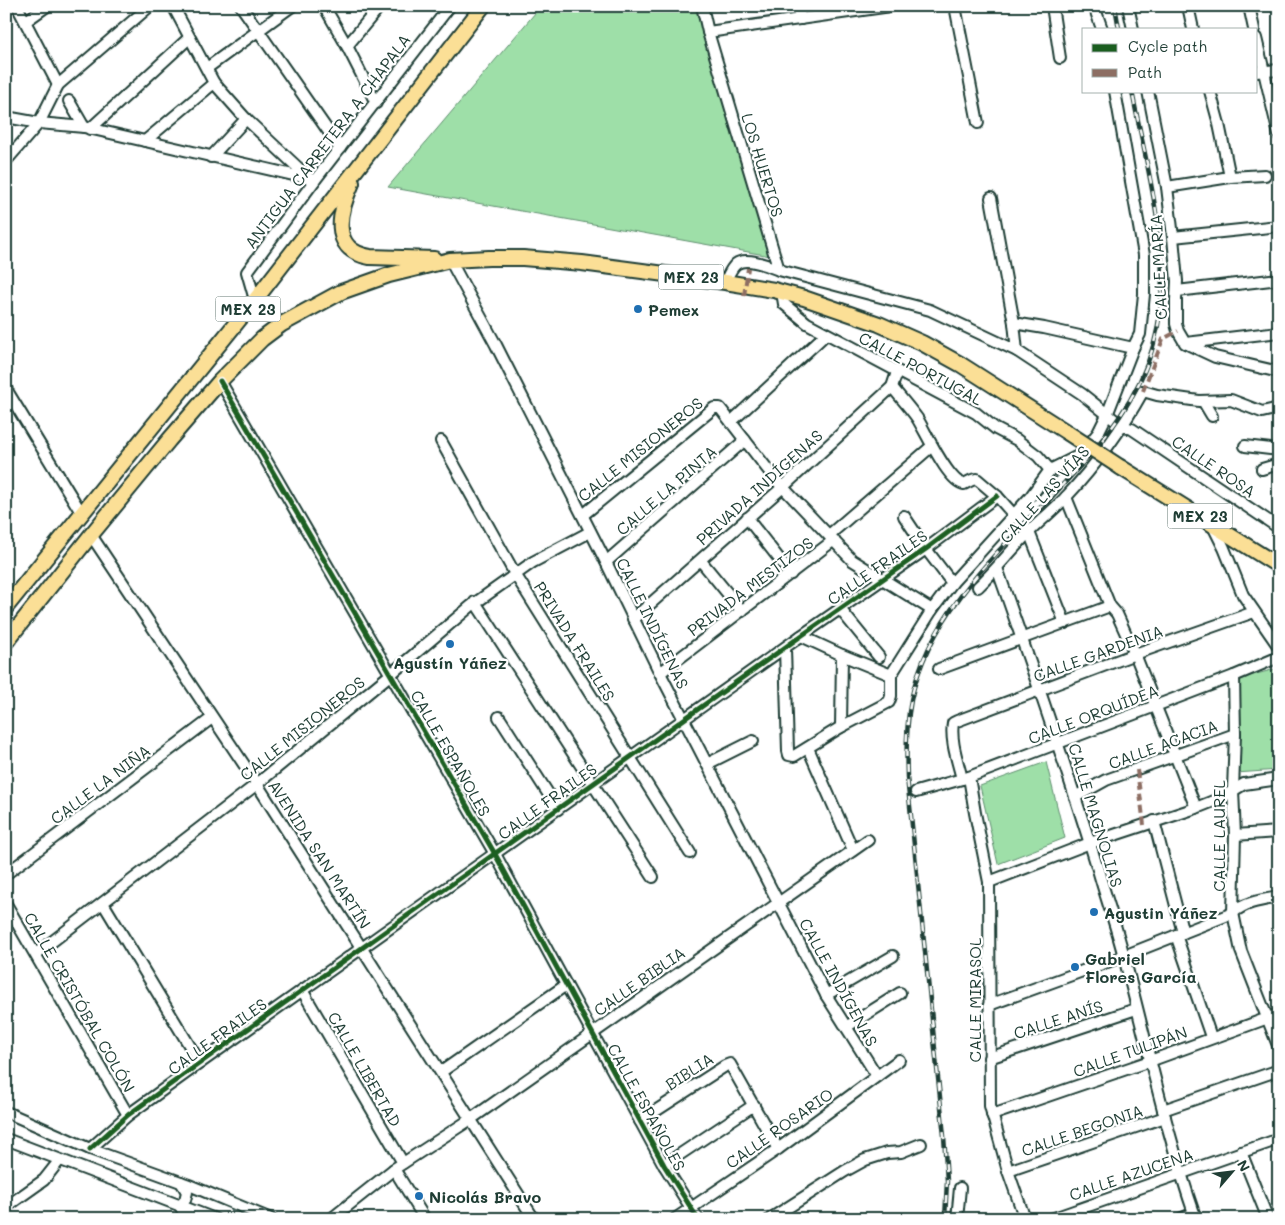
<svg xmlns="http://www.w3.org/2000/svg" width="1285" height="1225" viewBox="0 0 1285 1225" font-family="Mali,sans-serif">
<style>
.green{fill:#9edfa8;stroke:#5e8e6e}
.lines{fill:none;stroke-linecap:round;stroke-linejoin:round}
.minor-casing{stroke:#1f3d34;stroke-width:14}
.highway-casing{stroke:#1f3d34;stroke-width:18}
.minor{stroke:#fff;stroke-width:10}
.highway{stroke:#fbdf96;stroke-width:14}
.rail-casing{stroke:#1f3d34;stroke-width:4.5}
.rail{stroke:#fff;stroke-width:2.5;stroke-dasharray:8;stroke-linecap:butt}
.highway-bridge-casing{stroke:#1f3d34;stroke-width:18;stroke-linecap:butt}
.highway-bridge{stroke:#fbdf96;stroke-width:14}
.quiet{stroke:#8d6e63;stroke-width:4;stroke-dasharray:8 4;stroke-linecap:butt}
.cycleway-casing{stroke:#fff;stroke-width:8}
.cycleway{stroke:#1b5e20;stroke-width:5}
.poi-dot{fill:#1f6fb2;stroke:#fff;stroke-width:2}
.labels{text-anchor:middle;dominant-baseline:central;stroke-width:4.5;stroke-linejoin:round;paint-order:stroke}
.shield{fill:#fff;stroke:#627771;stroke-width:1}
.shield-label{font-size:15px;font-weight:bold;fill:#1f3d34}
.street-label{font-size:16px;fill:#1f3d34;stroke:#fff}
.poi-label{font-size:16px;font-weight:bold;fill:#1f3d34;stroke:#fff;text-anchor:start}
</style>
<rect width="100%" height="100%" fill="#fff"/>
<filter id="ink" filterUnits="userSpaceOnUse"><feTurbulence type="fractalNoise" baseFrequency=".02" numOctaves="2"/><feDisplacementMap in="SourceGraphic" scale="10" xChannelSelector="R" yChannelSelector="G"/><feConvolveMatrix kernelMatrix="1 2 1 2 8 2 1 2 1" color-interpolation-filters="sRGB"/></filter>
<g filter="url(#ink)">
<g class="green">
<path d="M541,6h158l77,251 -388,-70z"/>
<path d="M1279,668v102l-43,3 2,-94z"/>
<path d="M1046,762l19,76 -67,26 -18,-78z"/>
</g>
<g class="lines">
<defs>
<g id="minor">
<path d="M17,6l41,79"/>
<path d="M173,6l41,77 32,36 63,59"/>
<path d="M241,6l99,142"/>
<path d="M324,6l23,40 29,57"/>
<path d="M702,6l6,26 71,238c-10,-4 -33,-14 -43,-6 -5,4 -8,12 -11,18"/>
<path d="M797,6l4,13"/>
<path d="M955,6l23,117"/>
<path d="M1052,6l8,52"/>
<path d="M1094,6l8,23"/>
<path d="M1128,6l5,23"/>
<path d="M1188,6l5,23"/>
<path d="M1249,6l5,23"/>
<path d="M26,21l21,-15"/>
<path d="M708,32l183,-26"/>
<path d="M1256,38l23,97"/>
<path d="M347,46l33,-40"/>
<path d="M207,68l85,-62"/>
<path d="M1256,72l23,-2"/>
<path d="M1148,91l19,96 6,50 4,44 -1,19v24l2,7 7,12 30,14 64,15"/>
<path d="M1210,91l9,33 11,53"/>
<path d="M69,101l15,26"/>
<path d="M6,117l33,6 45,4 231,53"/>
<path d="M90,129l99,-91"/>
<path d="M145,141l69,-58"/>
<path d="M211,157l35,-38"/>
<path d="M6,161l33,-38 19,-38 92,-79"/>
<path d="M1167,187l63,-10 35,-2"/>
<path d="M991,198l23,125 3,28 65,43 40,32 10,3 147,99"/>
<path d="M1173,237l106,-11"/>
<path d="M450,260l46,85 110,217 54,111 166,322 51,81"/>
<path d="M779,270l151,40 87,41"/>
<path d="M1177,291l102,-12"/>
<path d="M782,292l2,12 23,19 169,90 20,16 21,11 21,16 12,14"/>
<path d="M255,300l-8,-28 68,-92 135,-174"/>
<path d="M1014,323l30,5 89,20"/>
<path d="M1186,343l93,-11"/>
<path d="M220,381l275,473 169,311 34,54"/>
<path d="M892,387c8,10 17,20 25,31 9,14 31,64 47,66l8,-4 5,-1 20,17 32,36 36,91"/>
<path d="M6,389l76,125"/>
<path d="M1203,401l9,15"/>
<path d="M731,422l95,-88"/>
<path d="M441,441l74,133 175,279"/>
<path d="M1245,446l34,4"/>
<path d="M1262,469l17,-5"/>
<path d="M1066,497l44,109 7,8 18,40 61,154"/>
<path d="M583,515l131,-107h6l56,72 76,80 80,50"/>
<path d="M904,516l22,33 26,34"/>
<path d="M1016,517l24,-14 38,-42 2,-5"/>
<path d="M747,518l44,56"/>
<path d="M1212,524l12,24 19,47 36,52"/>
<path d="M91,535l166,249 277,435"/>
<path d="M829,535l103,-89"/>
<path d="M701,561l41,50"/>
<path d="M606,562l139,-122"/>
<path d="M997,568c36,102 71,203 102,305 8,28 18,56 25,84 23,87 42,176 72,262"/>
<path d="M978,587c19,-18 34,-38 52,-56 12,-12 25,-22 36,-34 30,-32 56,-68 77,-106l14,4 42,6 32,-1 31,12 17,-4"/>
<path d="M475,602l178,275"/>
<path d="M840,609l39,48"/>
<path d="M633,619l150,-132 109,-100 5,-15"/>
<path d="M801,636l41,19 49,20"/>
<path d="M785,648l3,103 1,4 5,1 47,-29 48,-25 2,-6v-21"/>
<path d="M939,669l171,-63"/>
<path d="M660,673l174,-133"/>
<path d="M891,675l41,-65 20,-27 79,-87 19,-26 30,-15 18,-22 9,-18 26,-67 7,-14 4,-40v-39l-29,-164"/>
<path d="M1234,676l1,58 -2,56 2,45 -2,78 8,38 38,97"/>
<path d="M499,717l59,92"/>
<path d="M841,727l1,-72"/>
<path d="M808,748l45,102"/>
<path d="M707,764l46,-23"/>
<path d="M969,777l6,36 14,69 1,224 18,65 17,48"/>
<path d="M962,779c-4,-17 -12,-38 -9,-56l4,-2 178,-67 119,-42"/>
<path d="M916,792l53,-15 265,-101 45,-19"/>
<path d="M1075,797l31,-17 129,-46"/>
<path d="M1154,821l29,112"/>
<path d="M1235,835l44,-3"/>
<path d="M6,874l206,-156"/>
<path d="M989,882l101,-39 106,-35 25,-10 23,-14 35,-5"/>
<path d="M103,903l97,160"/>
<path d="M6,904l122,211"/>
<path d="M1176,935l35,102"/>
<path d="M36,954l221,-170 134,-110 80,-68 62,-44 57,-30"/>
<path d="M302,990l101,173"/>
<path d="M826,995l67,-39"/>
<path d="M989,1005l135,-49 109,-43c12,-11 30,-13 46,-16"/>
<path d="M846,1027l54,-34"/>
<path d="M989,1058l147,-49"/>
<path d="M441,1072l125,-87"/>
<path d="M1163,1110l116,-40"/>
<path d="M6,1112l84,37 99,36 82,34"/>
<path d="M992,1115l158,-54 129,-47"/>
<path d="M640,1121l85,-55 5,-2 48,85"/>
<path d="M6,1139l209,80"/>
<path d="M90,1149l38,-34 72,-52 601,-427 125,-87 71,-53"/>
<path d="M1241,1152l27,67"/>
<path d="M664,1165l90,-60"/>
<path d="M394,1169l31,50"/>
<path d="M1008,1171l157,-54"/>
<path d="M181,1182l6,10 -2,8 -5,6 7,13"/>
<path d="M6,1207l38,-27 15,-19"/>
<path d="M331,1219l63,-50 77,-50 397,-279"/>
<path d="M675,1219l103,-70 121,-89"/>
<path d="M770,1219l75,-48 20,-11 22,-7 14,-1 20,-8"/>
<path d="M957,1219l3,-31"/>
<path d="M1051,1219l228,-80"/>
<path d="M1180,1219l14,-6"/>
</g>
<g id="highway">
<path d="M352,183c-12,27 -24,67 18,74l64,2"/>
<path d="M1120,467l159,99"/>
<path d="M6,607l249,-307 228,-294"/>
<path d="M6,642l85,-107 78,-95 51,-59 42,-42 20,-15 59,-32 48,-17 61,-15 39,-2h34l59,5 143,19 49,8 30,8 75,26 43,19 38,21 108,69"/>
</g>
</defs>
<use href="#minor" class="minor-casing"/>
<use href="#highway" class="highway-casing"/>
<use href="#minor" class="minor"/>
<use href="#highway" class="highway"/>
<defs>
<g id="rail">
<path d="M1115,6l4,23"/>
<path d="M945,1219l2,-38 -3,-45 -37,-359c-1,-26 -1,-51 4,-77 18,-89 94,-155 154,-218 39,-41 74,-83 89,-139 22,-80 -7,-172 -22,-252"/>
</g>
</defs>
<use href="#rail" class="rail-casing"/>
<use href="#rail" class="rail"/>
<defs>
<path id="highway-bridge" d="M1068,433l52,34"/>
</defs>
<use href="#highway-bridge" class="highway-bridge-casing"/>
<use href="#highway-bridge" class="highway-bridge"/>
<g class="quiet">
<path d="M744,296l4,-28"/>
<path d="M1143,391l20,-52 15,-8"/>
<path d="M1137,770l7,55"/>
</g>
<defs>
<g id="cycleway">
<path d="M220,381l275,473 169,311 34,54"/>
<path d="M90,1149l38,-34 72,-52 601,-427 125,-87 71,-53"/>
</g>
</defs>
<use href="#cycleway" class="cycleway-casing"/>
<use href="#cycleway" class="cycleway"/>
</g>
</g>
<g class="poi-dot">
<circle cx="638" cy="309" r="5"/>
<circle cx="450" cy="644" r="5"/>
<circle cx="1094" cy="912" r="5"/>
<circle cx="1075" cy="967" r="5"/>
<circle cx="419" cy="1196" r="5"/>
</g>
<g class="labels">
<g class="shield">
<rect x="658.5" y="264.5" width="65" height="25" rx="4"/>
<rect x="215.5" y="296.5" width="65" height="25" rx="4"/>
<rect x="1167.5" y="503.5" width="65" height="25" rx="4"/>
</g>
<g class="shield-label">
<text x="691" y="277">MEX 23</text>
<text x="248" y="309">MEX 23</text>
<text x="1200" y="516">MEX 23</text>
</g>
<g class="street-label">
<text transform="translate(327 141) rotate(-53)">ANTIGUA CARRETERA A CHAPALA</text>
<text transform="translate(763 165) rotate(73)">LOS HUERTOS</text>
<text transform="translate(1158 267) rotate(-93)">CALLE MARÍA</text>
<text transform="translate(921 368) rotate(28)">CALLE PORTUGAL</text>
<text transform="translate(640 449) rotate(-39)">CALLE MISIONEROS</text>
<text transform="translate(1214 466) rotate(34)">CALLE ROSA</text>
<text transform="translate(759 487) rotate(-42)">PRIVADA INDÍGENAS</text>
<text transform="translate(666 490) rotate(-41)">CALLE LA PINTA</text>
<text transform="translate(1044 494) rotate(-48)">CALLE LAS VÍAS</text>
<text transform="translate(877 567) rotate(-35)">CALLE FRAILES</text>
<text transform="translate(750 586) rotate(-37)">PRIVADA MESTIZOS</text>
<text transform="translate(653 623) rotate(64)">CALLE INDÍGENAS</text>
<text transform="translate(575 641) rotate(58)">PRIVADA FRAILES</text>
<text transform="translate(1098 653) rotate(-20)">CALLE GARDENIA</text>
<text transform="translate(1093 714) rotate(-21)">CALLE ORQUÍDEA</text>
<text transform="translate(302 728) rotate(-39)">CALLE MISIONEROS</text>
<text transform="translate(1163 744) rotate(-20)">CALLE ACACIA</text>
<text transform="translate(451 753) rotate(60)">CALLE ESPAÑOLES</text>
<text transform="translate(100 784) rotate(-37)">CALLE LA NIÑA</text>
<text transform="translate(547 801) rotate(-36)">CALLE FRAILES</text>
<text transform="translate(1096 815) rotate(73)">CALLE MAGNOLIAS</text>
<text transform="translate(1218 836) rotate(-90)">CALLE LAUREL</text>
<text transform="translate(320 854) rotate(57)">AVENIDA SAN MARTÍN</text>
<text transform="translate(639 981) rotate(-35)">CALLE BIBLIA</text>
<text transform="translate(839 982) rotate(61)">CALLE INDÍGENAS</text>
<text transform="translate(974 1000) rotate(-90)">CALLE MIRASOL</text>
<text transform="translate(80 1002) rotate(60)">CALLE CRISTÓBAL COLÓN</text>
<text transform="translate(1058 1019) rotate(-18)">CALLE ANÍS</text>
<text transform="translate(217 1036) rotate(-36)">CALLE FRAILES</text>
<text transform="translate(1130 1051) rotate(-20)">CALLE TULIPÁN</text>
<text transform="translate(365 1069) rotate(60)">CALLE LIBERTAD</text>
<text transform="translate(689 1071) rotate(-33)">BIBLIA</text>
<text transform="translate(647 1107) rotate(61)">CALLE ESPAÑOLES</text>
<text transform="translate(779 1128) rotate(-35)">CALLE ROSARIO</text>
<text transform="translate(1082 1130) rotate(-19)">CALLE BEGONIA</text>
<text transform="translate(1131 1174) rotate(-19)">CALLE AZUCENA</text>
</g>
<g class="poi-label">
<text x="648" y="309">Pemex</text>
<text x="450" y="662" text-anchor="middle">Agustín Yáñez</text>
<text x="1104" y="912">Agustin Yáñez</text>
<text x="1085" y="958">Gabriel<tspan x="1085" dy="18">Flores García</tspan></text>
<text x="429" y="1196">Nicolás Bravo</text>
</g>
</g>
<rect width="1285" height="1225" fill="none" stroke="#fff" stroke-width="25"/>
<rect x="12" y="12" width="1260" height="1200" fill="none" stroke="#1f3d34" stroke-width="2" filter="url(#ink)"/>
<rect x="1082" y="28" width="175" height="65" fill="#ffffff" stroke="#a5b1ae"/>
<rect x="1092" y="44" width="25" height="8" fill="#1b5e20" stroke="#a5b1ae"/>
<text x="1128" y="52" font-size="15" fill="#1f3d34">Cycle path</text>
<rect x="1092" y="69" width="25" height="8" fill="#8d6e63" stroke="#a5b1ae"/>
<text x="1128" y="78" font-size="15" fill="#1f3d34">Path</text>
<g transform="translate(1232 1172) rotate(62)" stroke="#ffffff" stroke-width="4" paint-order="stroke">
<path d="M0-4L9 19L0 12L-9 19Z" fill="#1f3d34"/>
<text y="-8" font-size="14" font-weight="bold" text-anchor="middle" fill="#1f3d34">N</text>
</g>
</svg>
